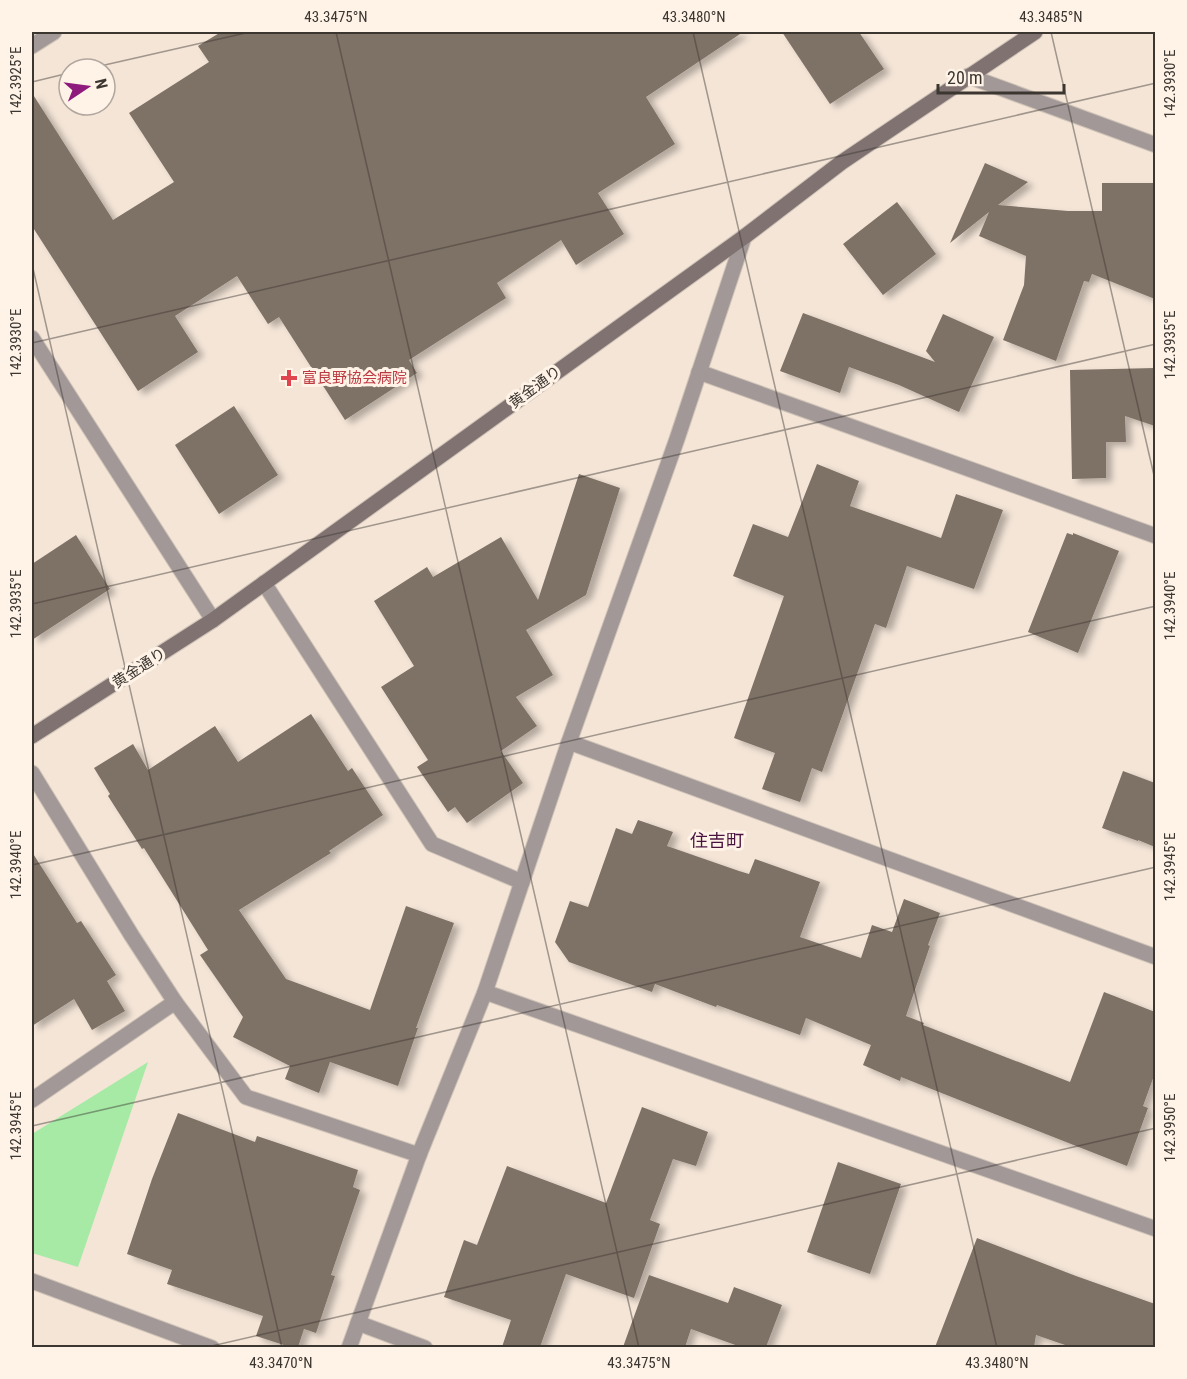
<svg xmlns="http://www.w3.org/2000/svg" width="1187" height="1379" viewBox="0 0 1187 1379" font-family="'Roboto Condensed','Noto Sans JP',sans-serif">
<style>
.green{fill:#a6eaa6}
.building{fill:#7e7165;filter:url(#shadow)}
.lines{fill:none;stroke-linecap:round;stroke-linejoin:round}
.lane-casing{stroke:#cfc2b6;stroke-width:17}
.street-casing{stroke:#cfc2b6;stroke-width:17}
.secondary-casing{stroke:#cfc2b6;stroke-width:17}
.lane{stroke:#a19897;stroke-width:15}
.street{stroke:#a19897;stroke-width:15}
.secondary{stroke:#7f7271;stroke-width:15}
.ticks{fill:none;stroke:#3c3631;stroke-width:1.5;stroke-opacity:0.45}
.health-dot{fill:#e0444e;stroke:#fff3e7;stroke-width:2}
.labels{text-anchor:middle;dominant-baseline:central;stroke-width:6;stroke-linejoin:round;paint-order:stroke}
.health-label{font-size:15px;fill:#be3a42;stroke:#fff3e7;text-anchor:start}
.street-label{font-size:15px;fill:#3c3631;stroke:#fff3e7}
.quarter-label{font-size:18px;fill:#48133f;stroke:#fff3e7}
.neatline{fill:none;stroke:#3c3631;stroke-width:2}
.ticks-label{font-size:15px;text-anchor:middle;fill:#3c3631}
</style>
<defs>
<filter id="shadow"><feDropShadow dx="6" dy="4" stdDeviation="3" flood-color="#0004"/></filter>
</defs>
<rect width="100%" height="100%" fill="#f4e5d7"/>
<path class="green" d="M148,1062l-70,205 -46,-14v-119z"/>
<g class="building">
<path d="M221,32h522l-97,65 29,47 -77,49 26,41 -48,31 -15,-25 -64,43 9,15 -97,62 8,13 -72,47 -66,-103 -11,7 -31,-48 -62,40 23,36 -60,39 -106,-165v-133l81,127 61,-38 -45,-69 80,-51 -11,-16z"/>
<path d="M782,32h77l25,37 -54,35z"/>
<path d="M985,163l43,19 -30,23 70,6h34v-28h53v116l-63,-25 -3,8 -5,-1 -28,80 -53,-21 21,-55 2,-29 -47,-20 10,-24 -39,31z"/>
<path d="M897,202l39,52 -53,41 -40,-51z"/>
<path d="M803,313l132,49 -9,-11 17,-37 51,23 -35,75 -60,-27 -50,-18 -9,26 -60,-22z"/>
<path d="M1155,368v58l-30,-10 1,26h-20v36l-34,1 -2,-109z"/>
<path d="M234,406l44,69 -59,39 -44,-69z"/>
<path d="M817,464l42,17 -9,25 91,32 15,-44 47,16 -29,79 -67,-23 -21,62 -11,-4 -53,148 -10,-4 -12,34 -38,-13 13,-36 -41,-15 50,-142 -51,-20 20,-52 35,13z"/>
<path d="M579,474l41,14 -34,107 -60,35 27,45 -37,22 21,29 -36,25 22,32 -56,40 -12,-16 -7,5 -31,-45 11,-7 -47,-73 33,-21 -40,-65 53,-34 6,10 68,-40 37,63z"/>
<path d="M1067,533l6,2v-2l46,18 -41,102 -50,-21z"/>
<path d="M76,535l34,54 -78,51v-76z"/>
<path d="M311,714l37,57 4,-3 31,47 -54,36 2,2 -92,57 47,69 84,31 36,-104 48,17 -38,105h2l-20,58 -68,-24 -11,31 -34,-14 5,-13 -57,-29 10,-20 -43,-62 8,-5 -64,-102 -2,1 -34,-53 2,-2 -16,-26 39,-24 15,26 67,-44 23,36z"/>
<path d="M1123,771l32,12v64l-17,-7v1l-36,-13z"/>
<path d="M638,820l35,12 -6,14 72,25 10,3 6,-15 65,23 -20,55 61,21 11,-33 20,7 12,-33 36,14 -12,32 2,1 -24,70 18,7 -1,2 147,57 34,-90 51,20v61l-12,33 5,2 -21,58 -226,-89 -1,4 -37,-16 8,-20 -65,-27 -6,17 -83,-30 -1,2 -61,-23 -3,8 -83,-30 -14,-20 15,-41 18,6 28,-79 16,6z"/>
<path d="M32,852l45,71 4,-2 35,54 -9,6 18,30 -33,19 -18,-31 -42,27z"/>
<path d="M642,1107l66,25 -12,34 -23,-7 -23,61 10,4 -26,74 -68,-24 -26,73h-38l9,-27 -67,-23 20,-57 13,5 30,-79 99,37z"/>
<path d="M178,1113l77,29 2,-6 101,34 -5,17 7,3 -29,85 4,1 -19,57 -12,-4 -6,18h-8l-34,-11 7,-20 -96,-32 5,-14 -45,-16 25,-75z"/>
<path d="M838,1162l63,22 -31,90 -63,-22z"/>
<path d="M977,1238l99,38 79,28v43h-84l-35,-12 -2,12h-99z"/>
<path d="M649,1275l79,28 6,-16 48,18 -16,42h-25l-50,-18 -6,18h-62z"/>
</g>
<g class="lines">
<defs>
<path id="lane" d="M699,372l457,164"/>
<g id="street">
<path d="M32,46l22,-14"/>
<path d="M968,76l188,69"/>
<path d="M32,338l181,282"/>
<path d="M264,583l168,261 90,38"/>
<path d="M569,742l587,215"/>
<path d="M32,773l100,163 43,66 71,95 173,58"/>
<path d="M485,992l671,237"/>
<path d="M32,1100l143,-98"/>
<path d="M32,1281l180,67"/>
<path d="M358,1323l67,25"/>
<path d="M349,1348l70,-193 66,-163 84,-250 108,-303 67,-202"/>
</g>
<path id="secondary" d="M32,736l181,-116 531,-383 98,-75 193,-130"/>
</defs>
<use href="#lane" class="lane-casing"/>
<use href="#street" class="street-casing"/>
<use href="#secondary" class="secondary-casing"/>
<use href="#lane" class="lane"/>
<use href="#street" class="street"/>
<use href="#secondary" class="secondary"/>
</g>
<path class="ticks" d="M336,32l303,1316M693,32l304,1316M1051,32l105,452M87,69l163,-37M32,82l37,-9M32,264l250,1084M32,343l1124,-260M32,604l1124,-260M32,865l1124,-259M32,1126l1124,-259M203,1348l953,-220"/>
<path class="health-dot" d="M286 369h6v6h6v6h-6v6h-6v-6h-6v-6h6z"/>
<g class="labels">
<g class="health-label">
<text x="302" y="378">富良野協会病院</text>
</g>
<g class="street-label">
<text transform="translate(535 387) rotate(-36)">黄金通り</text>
<text transform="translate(139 668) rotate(-33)">黄金通り</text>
</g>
<g class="quarter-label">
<text x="717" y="840">住吉町</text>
</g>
</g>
<rect width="1187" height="1379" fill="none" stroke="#fff3e7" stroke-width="66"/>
<g transform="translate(87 87) rotate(77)"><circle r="28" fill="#fff3e7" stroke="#b1a79e" stroke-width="1.5"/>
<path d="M0-4.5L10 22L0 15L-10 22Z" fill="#8d1a7c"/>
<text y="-9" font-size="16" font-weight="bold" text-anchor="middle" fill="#3c3631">N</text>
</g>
<path d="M938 84v9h126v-9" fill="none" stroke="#3c3631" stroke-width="3"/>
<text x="947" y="84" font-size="18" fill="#3c3631" stroke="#fff3e7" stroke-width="4.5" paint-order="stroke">20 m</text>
<rect x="33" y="33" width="1121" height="1313" class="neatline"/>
<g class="ticks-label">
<text x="336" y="22">43.3475°N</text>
<text x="694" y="22">43.3480°N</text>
<text x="1051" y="22">43.3485°N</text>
<text transform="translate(16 81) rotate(-90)" y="5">142.3925°E</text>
<text transform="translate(1170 84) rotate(-90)" y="5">142.3930°E</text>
<text transform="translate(16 343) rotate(-90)" y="5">142.3930°E</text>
<text transform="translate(1170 345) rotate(-90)" y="5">142.3935°E</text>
<text transform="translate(16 604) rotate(-90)" y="5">142.3935°E</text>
<text transform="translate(1170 606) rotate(-90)" y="5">142.3940°E</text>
<text transform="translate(16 865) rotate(-90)" y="5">142.3940°E</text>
<text transform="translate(1170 867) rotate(-90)" y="5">142.3945°E</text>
<text transform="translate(16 1126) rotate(-90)" y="5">142.3945°E</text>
<text transform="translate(1170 1128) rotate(-90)" y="5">142.3950°E</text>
<text x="281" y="1368">43.3470°N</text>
<text x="639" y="1368">43.3475°N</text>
<text x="997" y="1368">43.3480°N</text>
</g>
</svg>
